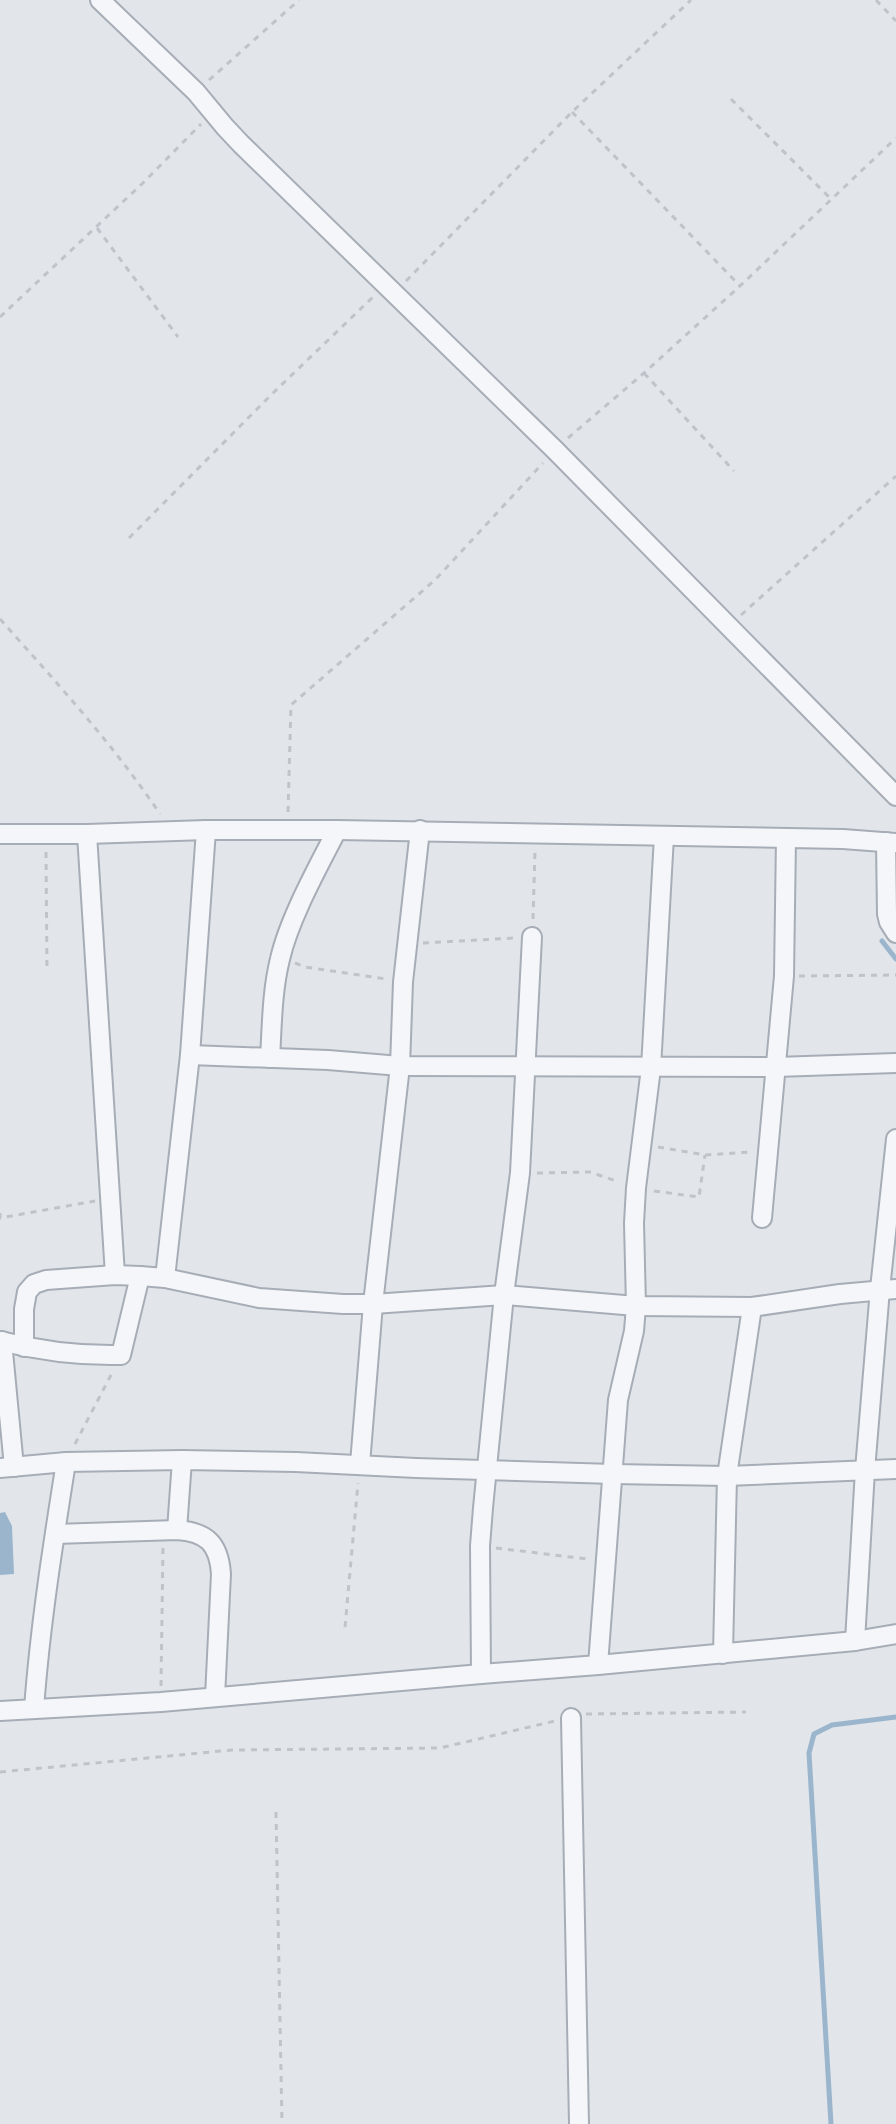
<svg xmlns="http://www.w3.org/2000/svg" width="896" height="2124" viewBox="0 0 896 2124" font-family="Roboto,sans-serif">
<style>
.water{fill:#9bb5cd}
.lines{fill:none;stroke-linecap:round;stroke-linejoin:round}
.stream{stroke:#9bb5cd;stroke-width:5}
.minor-casing{stroke:#a7adb6;stroke-width:22}
.path{stroke:#c0c4ca;stroke-width:3;stroke-dasharray:6 6;stroke-linecap:butt}
.minor{stroke:#f5f6f9;stroke-width:18}
</style>
<rect width="100%" height="100%" fill="#e2e6eb"/>
<path class="water" d="M5,1512l7,14 2,48 -14,1v-62z"/>
<g class="lines">
<g class="stream">
<path d="M882,941l14,18"/>
<path d="M831,2124l-22,-371 5,-19 18,-9 64,-8"/>
</g>
<defs>
<g id="minor">
<path d="M100,0l96,92 29,35 16,17 314,306 341,346"/>
<path d="M0,834h87l119,-4h131l506,9 53,4"/>
<path d="M87,834l28,441"/>
<path d="M886,842l1,72 2,8 7,11"/>
<path d="M190,1055l138,5 72,6 376,1 120,-4"/>
<path d="M270,1058c2,-33 2,-67 10,-99 9,-40 38,-92 57,-129"/>
<path d="M762,1218l22,-242 2,-138"/>
<path d="M165,1278l25,-223 16,-225"/>
<path d="M0,1341c40,10 80,15 121,14l19,-79"/>
<path d="M2,1341l12,126"/>
<path d="M24,1347v-38l3,-17 7,-8 12,-4 69,-5 25,1 25,2 94,20 84,6h30l131,-9 132,11 116,1 88,-13 56,-5"/>
<path d="M360,1464l13,-160 27,-238 3,-84 17,-152"/>
<path d="M0,1468l66,-6 116,-2 114,2 120,6 197,6 114,2 169,-7"/>
<path d="M177,1530l5,-70"/>
<path d="M55,1534l122,-4c30,2 42,14 44,44l-6,123"/>
<path d="M855,1641l10,-171 15,-181 16,-150"/>
<path d="M723,1654l4,-178 25,-169"/>
<path d="M598,1665l20,-265 16,-69 2,-25 -2,-83 2,-35 15,-120 13,-232"/>
<path d="M481,1674l-1,-128 3,-38 21,-213 16,-122 12,-236"/>
<path d="M34,1709c6,-83 19,-165 32,-247"/>
<path d="M0,1711l161,-9 320,-28 117,-9 257,-24 41,-7"/>
<path d="M571,1718l8,406"/>
</g>
</defs>
<use href="#minor" class="minor-casing"/>
<g class="path">
<path d="M876,0l20,21"/>
<path d="M209,80l90,-80"/>
<path d="M731,99l100,100"/>
<path d="M572,112l168,174"/>
<path d="M97,228l81,109"/>
<path d="M406,281l166,-169 119,-112"/>
<path d="M0,317l144,-135 57,-58"/>
<path d="M644,373l90,98"/>
<path d="M568,438l76,-65 96,-87 156,-148"/>
<path d="M129,538l143,-144 102,-98"/>
<path d="M741,615l155,-139"/>
<path d="M0,619c56,63 113,125 160,195"/>
<path d="M288,812l3,-107 144,-125 108,-117"/>
<path d="M46,852l1,120"/>
<path d="M533,919l2,-68"/>
<path d="M423,943l92,-5"/>
<path d="M295,963l10,4 81,12"/>
<path d="M799,976l97,-1"/>
<path d="M658,1147l47,8 45,-3"/>
<path d="M537,1173l53,-1 29,10"/>
<path d="M654,1191l45,6 6,-42"/>
<path d="M0,1213v5l95,-17"/>
<path d="M75,1444l37,-71"/>
<path d="M496,1548l91,11"/>
<path d="M345,1627l13,-144"/>
<path d="M161,1686l2,-140"/>
<path d="M586,1714l160,-2"/>
<path d="M0,1772l232,-22 208,-2 115,-27"/>
<path d="M276,1812l6,312"/>
</g>
<use href="#minor" class="minor"/>
</g>
</svg>
